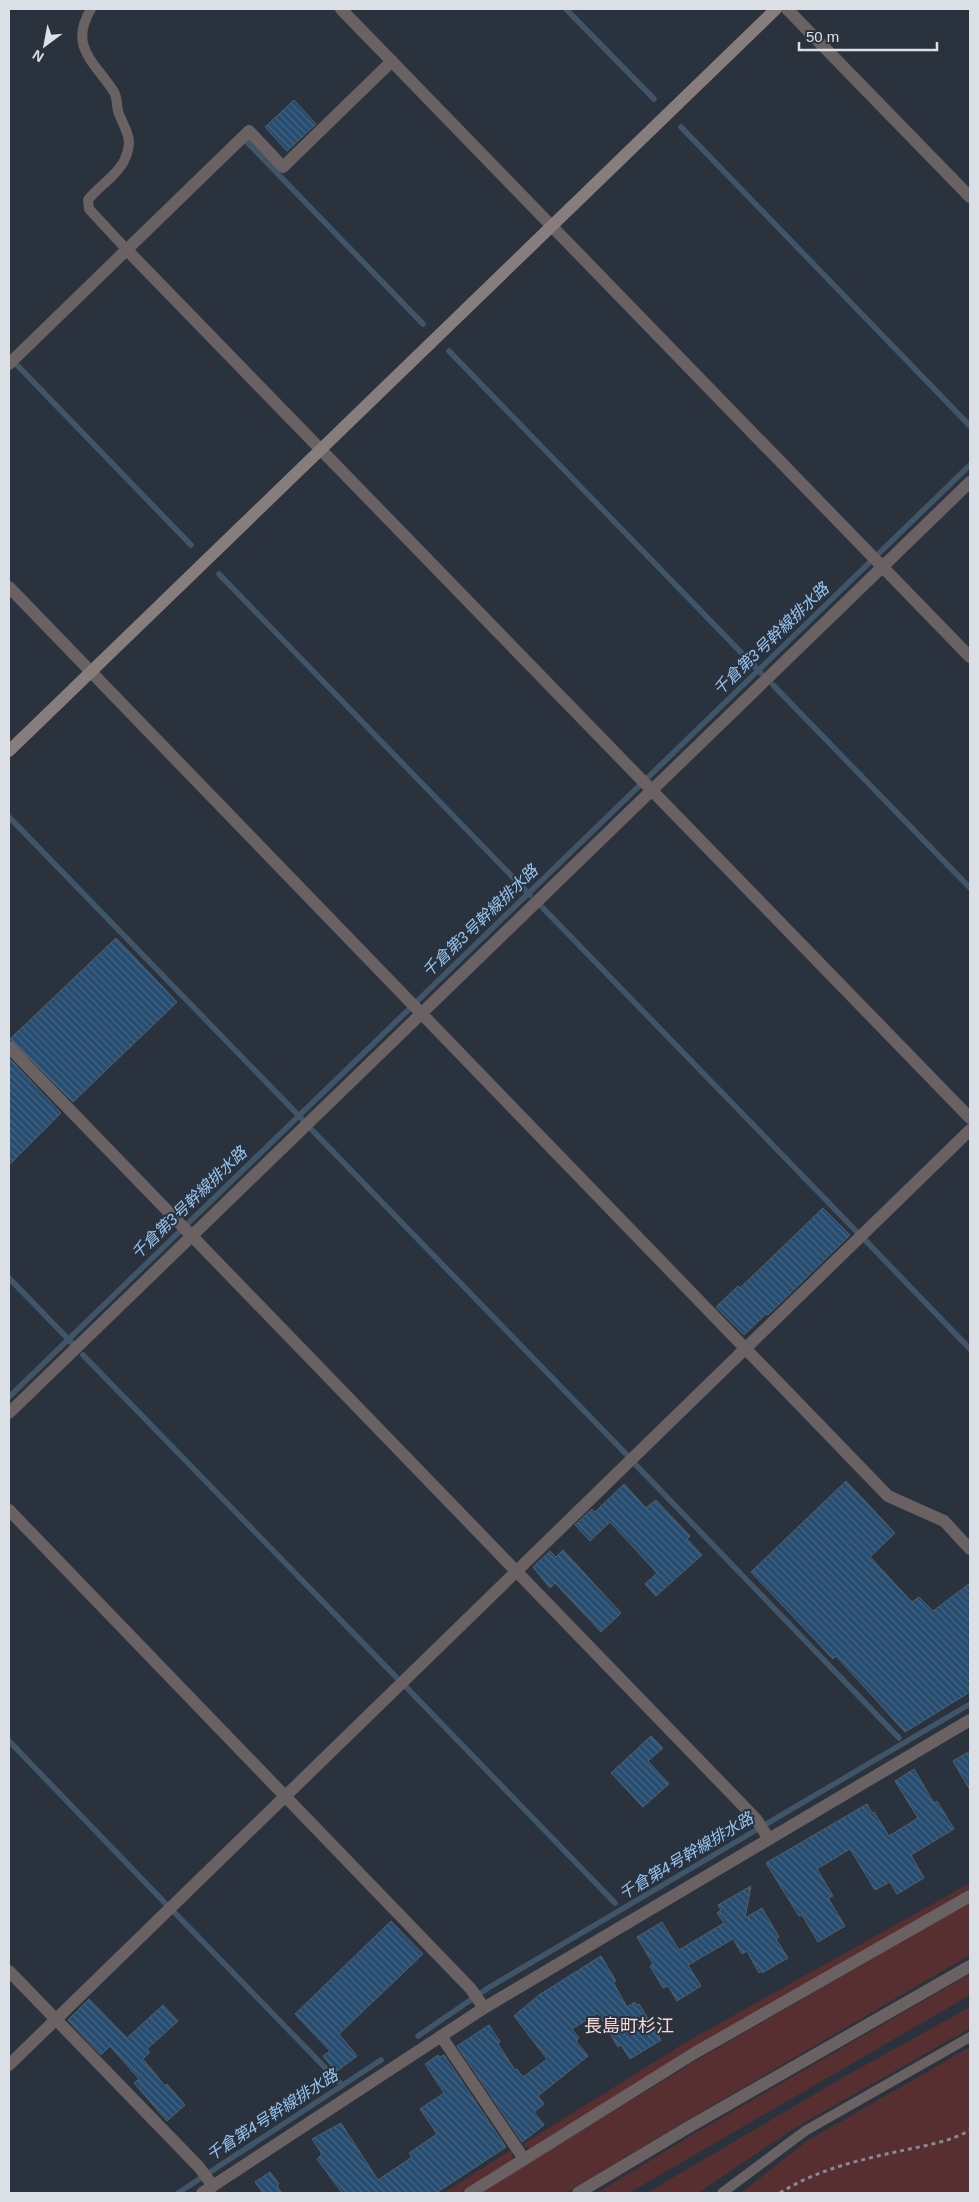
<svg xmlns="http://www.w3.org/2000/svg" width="979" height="2202" viewBox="0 0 979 2202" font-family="Arial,'Noto Sans JP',sans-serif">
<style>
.grass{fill:#582f31}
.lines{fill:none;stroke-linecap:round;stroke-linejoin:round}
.stream{stroke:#415569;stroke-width:5.5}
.building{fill:url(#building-back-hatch);stroke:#545f69}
.path{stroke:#838b93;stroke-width:3;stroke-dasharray:4 4;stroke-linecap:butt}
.lane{stroke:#6a6262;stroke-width:10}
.street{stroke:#6a6262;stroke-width:12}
.secondary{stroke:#887d7d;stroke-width:12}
.labels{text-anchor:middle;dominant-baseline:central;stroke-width:4;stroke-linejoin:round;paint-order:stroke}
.water-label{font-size:16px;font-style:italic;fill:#95c5f3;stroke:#2a333d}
.quarter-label{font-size:18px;fill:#fcd8d8;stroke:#2a333d}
</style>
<defs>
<pattern id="building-back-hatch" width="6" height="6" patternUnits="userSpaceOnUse" patternTransform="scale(1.25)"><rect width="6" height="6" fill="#264c6f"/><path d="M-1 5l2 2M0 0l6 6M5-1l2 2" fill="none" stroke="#456684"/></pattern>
</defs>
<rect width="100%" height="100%" fill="#2a333d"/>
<g class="grass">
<path d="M970,1883v6l-439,260 -7,-3 -1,-2 167,-104z"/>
<path d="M970,1902v53l-286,167 -118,71h-86l214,-131z"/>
<path d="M970,1974v21l-341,198h-32l95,-58z"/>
<path d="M970,2007v21l-177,101 -95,64h-51l195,-115z"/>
<path d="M970,2047v146h-229l66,-52z"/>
<path d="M511,2150l2,9 -53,34h-16z"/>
</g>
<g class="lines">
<g class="stream">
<path d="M566,9l88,90"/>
<path d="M681,127l289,299"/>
<path d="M247,142l176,182"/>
<path d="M449,351l312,322"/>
<path d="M17,365l174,180"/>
<path d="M219,574l311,321"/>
<path d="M773,685l197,203"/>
<path d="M9,817l293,302"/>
<path d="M542,907l315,325"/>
<path d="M312,1130l315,325"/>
<path d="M866,1241l104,108"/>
<path d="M9,1278l63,65"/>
<path d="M83,1355l313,322"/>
<path d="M9,1397l961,-932"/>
<path d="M636,1465l263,273"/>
<path d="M406,1687l209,216"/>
<path d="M9,1741l156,162"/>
<path d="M175,1913l167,172"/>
<path d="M418,2036l70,-48 482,-284"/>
<path d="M178,2193l203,-133"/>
</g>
</g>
<g class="building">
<path d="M294,100l22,24 -29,27 -22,-24z"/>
<path d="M116,938l61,64 -104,100 -63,-63z"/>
<path d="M9,1058l52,55 -52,52z"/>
<path d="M823,1208l27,27 -82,80 -2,-1 -22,21 -28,-28 22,-21 2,2z"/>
<path d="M846,1481l49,52 -25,24 42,45 7,-5 14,14 37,-28v109l-65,40 -69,-76 -3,3 -82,-87z"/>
<path d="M624,1484l22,24 10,-8 34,36 -3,3 15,16 -46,41 -11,-12 12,-11 -47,-51 -20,19 -15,-16 17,-16 3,3z"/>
<path d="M563,1550l58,63 -20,19 -46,-49 -5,5 -17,-21 17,-16 6,6z"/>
<path d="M651,1736l12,12 -15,13 21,23 -26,23 -32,-34z"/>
<path d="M970,1751v39l-17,-29z"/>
<path d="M914,1769l20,34 3,-2 17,28 -43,26 13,23 -27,16 -7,-12 -15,8 -25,-41 -33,20 16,27 -5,2 17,28 -27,16 -16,-27 -3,1 -33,-53 101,-59 5,9 2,-1 15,24 29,-18 -23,-37z"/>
<path d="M751,1886l-6,32 17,-10 17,29 -3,2 12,19 -26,15 -1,-2 -2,2 -12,-22 -5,3 -9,-15 -45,26 13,21 -24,15 -9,-15 -5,2 -13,-22 3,-2 -16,-27 25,-15 17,28 45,-27 -7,-10 4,-3 -3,-5z"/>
<path d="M391,1921l32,33 -84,80 18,22 -21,16 -13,-16 7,-5 -35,-37z"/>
<path d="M601,1956l15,25 -3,1 14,25 8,-5 2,3 2,-1 22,36 -31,19 -9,-14 -3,2 -20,-34 -26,16 7,9 -3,3 12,15 -50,40 6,8 -10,8 10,13 -22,17 -65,-96 32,-21 11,17 -2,2 17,26 2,-1 6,8 24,-18 -33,-43 25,-21z"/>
<path d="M89,1999l38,39 36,-33 15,16 -31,28 3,3 -7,7 22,27 2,-2 18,21 -18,16 -33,-38 5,-4 -29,-33 -9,9 -33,-35z"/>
<path d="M438,2055l2,2 4,-2 62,92 -70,46h-94l-25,-34 5,-5 -10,-15 29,-16 37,57 34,-23 -3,-4 28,-19 -17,-25 24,-16 -19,-29z"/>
<path d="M270,2172l9,12 -2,2 5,7h-19l-8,-11z"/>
</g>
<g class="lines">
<path class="path" d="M780,2193c36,-23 79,-33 120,-42 23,-5 50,-9 70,-21"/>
<g class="lane">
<path d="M91,9c-23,38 4,53 23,83 4,7 2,15 5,22 8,20 15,25 5,47 -8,16 -26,25 -36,39l1,9 38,41"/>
<path d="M722,2193l83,-62 165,-94"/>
</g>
<g class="street">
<path d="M341,9l629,648"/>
<path d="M787,9l183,188"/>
<path d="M127,250l843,868"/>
<path d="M9,364l240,-233 34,36 109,-106"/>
<path d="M9,587l879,909 56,25 26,28"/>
<path d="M9,1047l747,772 13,20"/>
<path d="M9,1413l961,-931"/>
<path d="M9,1510l462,479 13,19"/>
<path d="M9,1971l190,196 14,19"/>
<path d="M441,2036l83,123"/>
<path d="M9,2065l961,-935"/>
<path d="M202,2193l282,-185 486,-288"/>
<path d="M470,2193l223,-139 277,-158"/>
<path d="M578,2193l109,-65 283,-162"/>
</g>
<path class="secondary" d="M9,751l767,-742"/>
</g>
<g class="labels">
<g class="water-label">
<text transform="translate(771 639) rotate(-44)">千倉第3号幹線排水路</text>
<text transform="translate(480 921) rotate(-44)">千倉第3号幹線排水路</text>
<text transform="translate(189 1203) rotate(-44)">千倉第3号幹線排水路</text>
<text transform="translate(686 1856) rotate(-31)">千倉第4号幹線排水路</text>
<text transform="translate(272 2115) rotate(-33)">千倉第4号幹線排水路</text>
</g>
<g class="quarter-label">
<text x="629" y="2026">長島町杉江</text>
</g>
</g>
<rect width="979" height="2202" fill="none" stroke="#dae0e6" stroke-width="20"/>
<g transform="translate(45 45) rotate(212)" stroke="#2a333d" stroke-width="4" paint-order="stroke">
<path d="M0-4L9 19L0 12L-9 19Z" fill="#dae0e6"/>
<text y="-8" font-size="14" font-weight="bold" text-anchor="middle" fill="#dae0e6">N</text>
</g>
<path d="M799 42v8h138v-8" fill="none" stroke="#dae0e6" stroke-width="2.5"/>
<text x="806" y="42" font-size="15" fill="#dae0e6" stroke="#2a333d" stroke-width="4" paint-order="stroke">50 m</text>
</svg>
